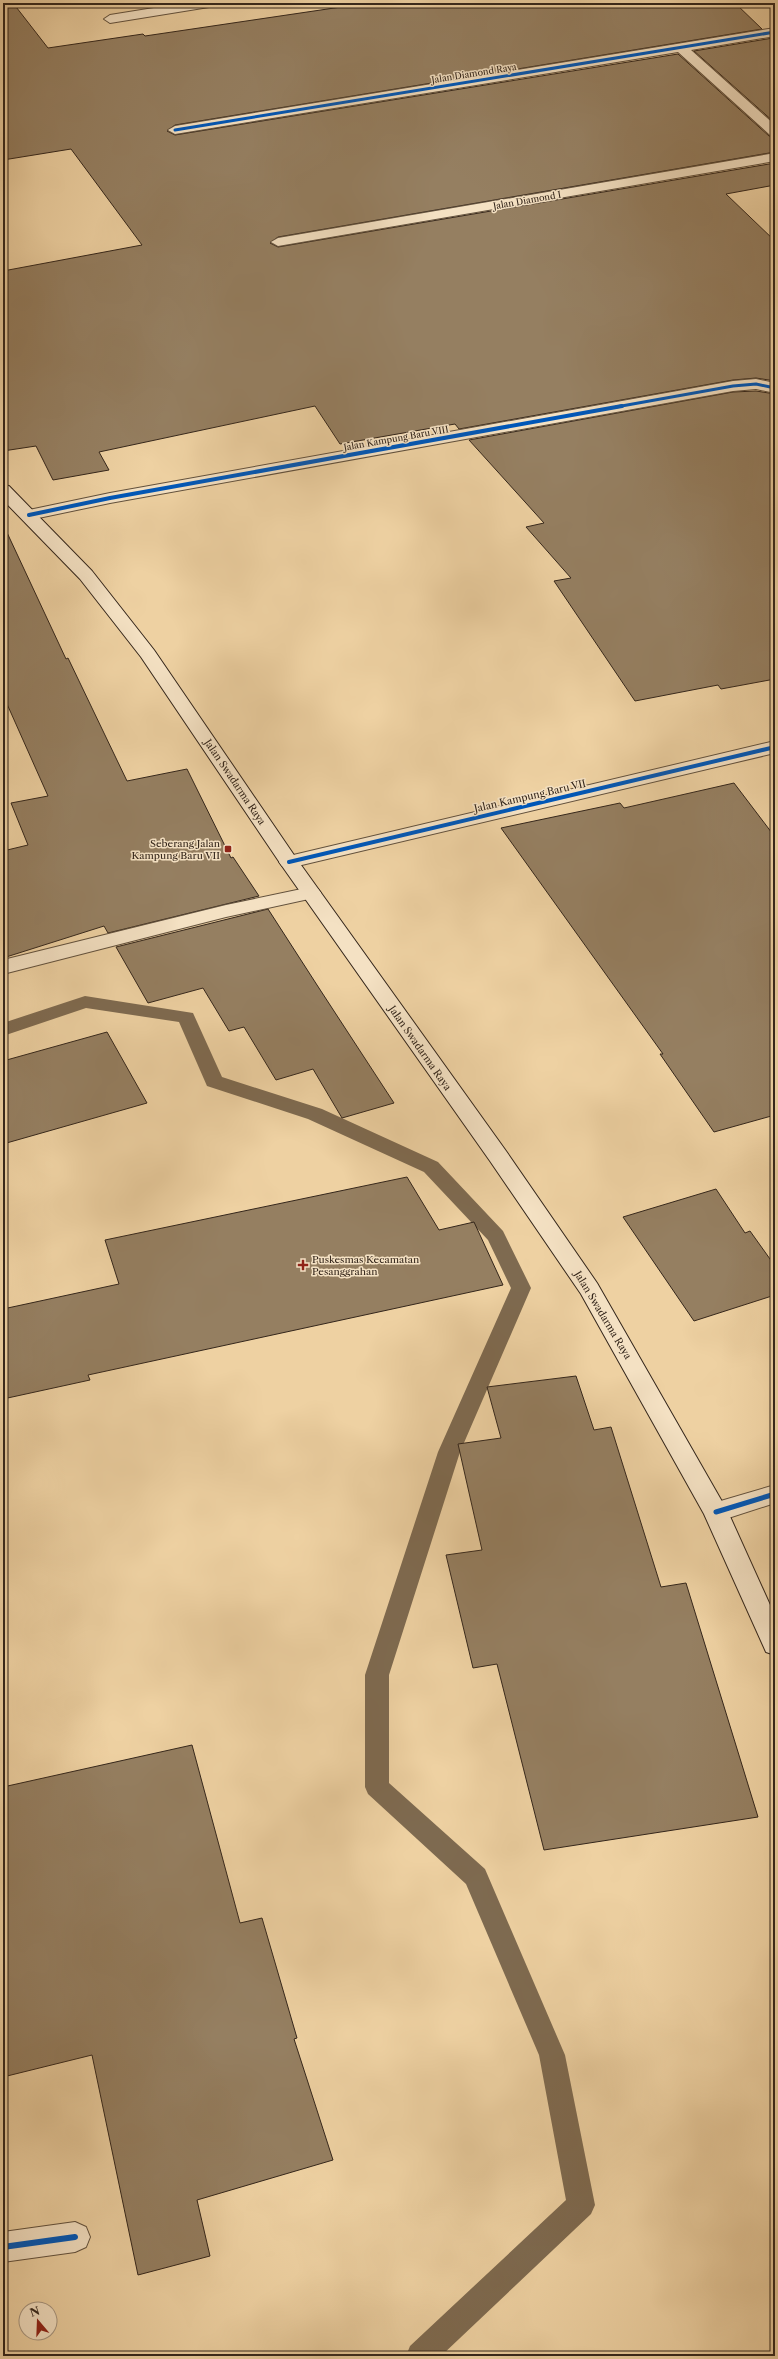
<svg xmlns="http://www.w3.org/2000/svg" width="778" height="2359" viewBox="0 0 778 2359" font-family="'Libre Caslon Text',serif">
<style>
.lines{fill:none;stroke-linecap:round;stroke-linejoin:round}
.stream{fill:#7e6a50;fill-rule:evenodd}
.building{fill:#957f61;stroke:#34261b}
.minor-casing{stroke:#62513d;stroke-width:2}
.secondary-casing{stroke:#34261b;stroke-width:2}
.minor{fill:#f4e1c3;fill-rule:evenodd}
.secondary{fill:#f4e1c3;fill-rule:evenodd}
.cycleway-far3-casing{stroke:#f4e1c3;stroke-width:4.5}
.cycleway-far2-casing{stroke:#f4e1c3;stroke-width:6}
.cycleway-far1-casing{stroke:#f4e1c3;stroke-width:8}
.cycleway-casing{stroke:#f4e1c3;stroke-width:9}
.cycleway-far3{stroke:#0057b8;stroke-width:3}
.cycleway-far2{stroke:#0057b8;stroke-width:4}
.cycleway-far1{stroke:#0057b8;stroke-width:5}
.cycleway{stroke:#0057b8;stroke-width:6}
.poi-dot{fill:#8f2418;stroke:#f4e1c3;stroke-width:1.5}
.labels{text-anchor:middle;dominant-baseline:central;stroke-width:3;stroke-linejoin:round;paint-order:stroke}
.far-street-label{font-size:9px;fill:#34261b;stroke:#f4e1c3}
.street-label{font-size:10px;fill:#34261b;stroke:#f4e1c3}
.poi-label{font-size:10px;fill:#34261b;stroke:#f4e1c3;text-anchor:end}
</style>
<rect width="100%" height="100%" fill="#eed1a2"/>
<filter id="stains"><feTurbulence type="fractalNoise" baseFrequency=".005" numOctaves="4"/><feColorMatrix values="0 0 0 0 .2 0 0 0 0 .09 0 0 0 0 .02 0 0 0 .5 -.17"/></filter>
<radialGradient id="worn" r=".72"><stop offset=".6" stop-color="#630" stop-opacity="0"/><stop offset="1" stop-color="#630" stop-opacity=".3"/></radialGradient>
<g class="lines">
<path class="stream" d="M85,996l108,17 29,64 100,32 116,53 65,69 28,57 -71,164 -71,223v108l96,86 80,186 30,150 -4,9 -150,142h-35l4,-10 156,-146 -27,-145 -73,-171 -98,-90 -3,-7v-112l73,-223 73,-164 -23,-48 -64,-68 -116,-53 -101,-33 -28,-64 -93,-14 -83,28v-13z"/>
</g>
<g class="building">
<path d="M3,3h10l35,45 95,-14 2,2 223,-33h367l27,26 -587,96 -8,6 8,4 503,-81 91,82 6,1v15l-497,85 -8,6 8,4 497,-84v22l-49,9 49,47v140l-19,-3 -23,2 -274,49 -4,-5 -115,20 -25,-38 -216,46 10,18 -56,10 -17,-34 -33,5v-180l139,-26 -71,-96 -68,11z"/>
<path d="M773,38l2,2v83l-81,-72z"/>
<path d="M756,391l19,3v285l-54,10 -3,-4 -83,16 -81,-120 17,-3 -45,-51 18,-4 -75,-83 264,-48z"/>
<path d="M3,524l63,135 2,-1 59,123 60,-12 44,89 2,-1 26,39 -151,37 -4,-7 -101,32v-107l25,-6 -17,-42 37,-7 -45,-101z"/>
<path d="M734,783l41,54v278l-61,17 -54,-78h3l-162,-226 119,-25 4,5z"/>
<path d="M268,909l49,76 77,118 -52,15 -29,-49 -37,11 -32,-53 -15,4 -26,-43 -55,15 -32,-56z"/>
<path d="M107,1032l40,71 -144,41v-83z"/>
<path d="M407,1177l32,53 35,-8 29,63 -415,90 2,5 -87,19v-90l116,-25 -14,-44z"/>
<path d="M716,1189l29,44 5,-2 25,35v29l-81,26 -71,-104z"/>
<path d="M576,1376l18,54 17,-3 50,160 25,-4 72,234 -214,33 -47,-186 -24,4 -27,-113 36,-5 -24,-106 43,-6 -14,-51z"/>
<path d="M192,1745l48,178 22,-5 35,120 -3,1 39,121 -136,40 13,56 -72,19 -46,-220 -89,22v-290z"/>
</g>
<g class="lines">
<defs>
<g id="minor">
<path d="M185,3h30l-6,4 -99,16 -6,-4 6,-4z"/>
<path d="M775,28v8l-84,14 84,75v11l-5,-1 -92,-83 -503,82 -7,-4 7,-4z"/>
<path d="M775,153v8l-497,85 -7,-4 7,-4z"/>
<path d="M756,379l19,4v10l-19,-4 -23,2 -623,112 -81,17 -6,-1 -2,-4 2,-4 6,-1 81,-17 623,-112z"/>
<path d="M775,741v12l-486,115 -7,-2 -3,-4 3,-4 7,-2z"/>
<path d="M311,887l7,2 3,4 -3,4 -92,20 -223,57v-14l223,-55z"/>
<path d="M775,1485v18l-59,19 -9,-3 -3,-7 3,-7z"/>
<path d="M75,2222l11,5 4,10 -4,10 -11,5 -72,10v-30z"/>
</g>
<path id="secondary" d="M3,485l6,1 83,85 62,79 142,208 210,293 91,132 131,229 47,104v39l-9,-3 -62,-138 -123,-220 -91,-133 -208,-295 -141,-209 -61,-78 -77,-79z"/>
</defs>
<use href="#minor" class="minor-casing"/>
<use href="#secondary" class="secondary-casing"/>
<use href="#minor" class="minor"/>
<use href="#secondary" class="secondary"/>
<defs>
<g id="cycleway-far3">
<path d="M175,130l600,-98"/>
<path d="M616,407l117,-21 23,-2 19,4"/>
</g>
<g id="cycleway-far2">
<path d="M29,515l81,-17 512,-92"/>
<path d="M289,862l486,-115"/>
</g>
<path id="cycleway-far1" d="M716,1512l59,-18"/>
<path id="cycleway" d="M3,2247l72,-10"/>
</defs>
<use href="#cycleway-far3" class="cycleway-far3-casing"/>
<use href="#cycleway-far2" class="cycleway-far2-casing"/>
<use href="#cycleway-far1" class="cycleway-far1-casing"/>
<use href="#cycleway" class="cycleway-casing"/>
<use href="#cycleway-far3" class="cycleway-far3"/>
<use href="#cycleway-far2" class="cycleway-far2"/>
<use href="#cycleway-far1" class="cycleway-far1"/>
<use href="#cycleway" class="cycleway"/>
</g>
<g class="poi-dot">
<rect x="224" y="845" width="8" height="8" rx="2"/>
<path d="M301 1259h4v4h4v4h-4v4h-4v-4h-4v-4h4z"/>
</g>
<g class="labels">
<g class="far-street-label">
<text transform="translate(474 73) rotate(-9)">Jalan Diamond Raya</text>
<text transform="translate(527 200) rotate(-10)">Jalan Diamond I</text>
<text transform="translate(396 438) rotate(-10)">Jalan Kampung Baru VIII</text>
</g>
<g class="street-label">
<text transform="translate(235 782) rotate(56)">Jalan Swadarma Raya</text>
<text transform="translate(530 796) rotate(-13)">Jalan Kampung Baru VII</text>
<text transform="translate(420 1048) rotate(55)">Jalan Swadarma Raya</text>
<text transform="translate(603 1315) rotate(59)">Jalan Swadarma Raya</text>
</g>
<g class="poi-label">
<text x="220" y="843">Seberang Jalan<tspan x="220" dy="12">Kampung Baru VII</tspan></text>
<text x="312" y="1259" text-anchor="start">Puskesmas Kecamatan<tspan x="312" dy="12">Pesanggrahan</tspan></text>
</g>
</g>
<rect width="778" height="2359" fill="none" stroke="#eed1a2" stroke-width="16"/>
<rect x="4" y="4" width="770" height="2351" fill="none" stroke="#34261b" stroke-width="2"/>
<rect x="8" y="8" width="762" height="2343" fill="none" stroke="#34261b"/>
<g transform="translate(38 2321) rotate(341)"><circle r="19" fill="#f4e1c3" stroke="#a79680"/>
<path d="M0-3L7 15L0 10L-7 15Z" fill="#8f2418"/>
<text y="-6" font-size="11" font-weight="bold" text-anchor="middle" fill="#34261b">N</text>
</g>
<rect width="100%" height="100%" filter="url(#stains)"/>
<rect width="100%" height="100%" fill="url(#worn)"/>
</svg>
